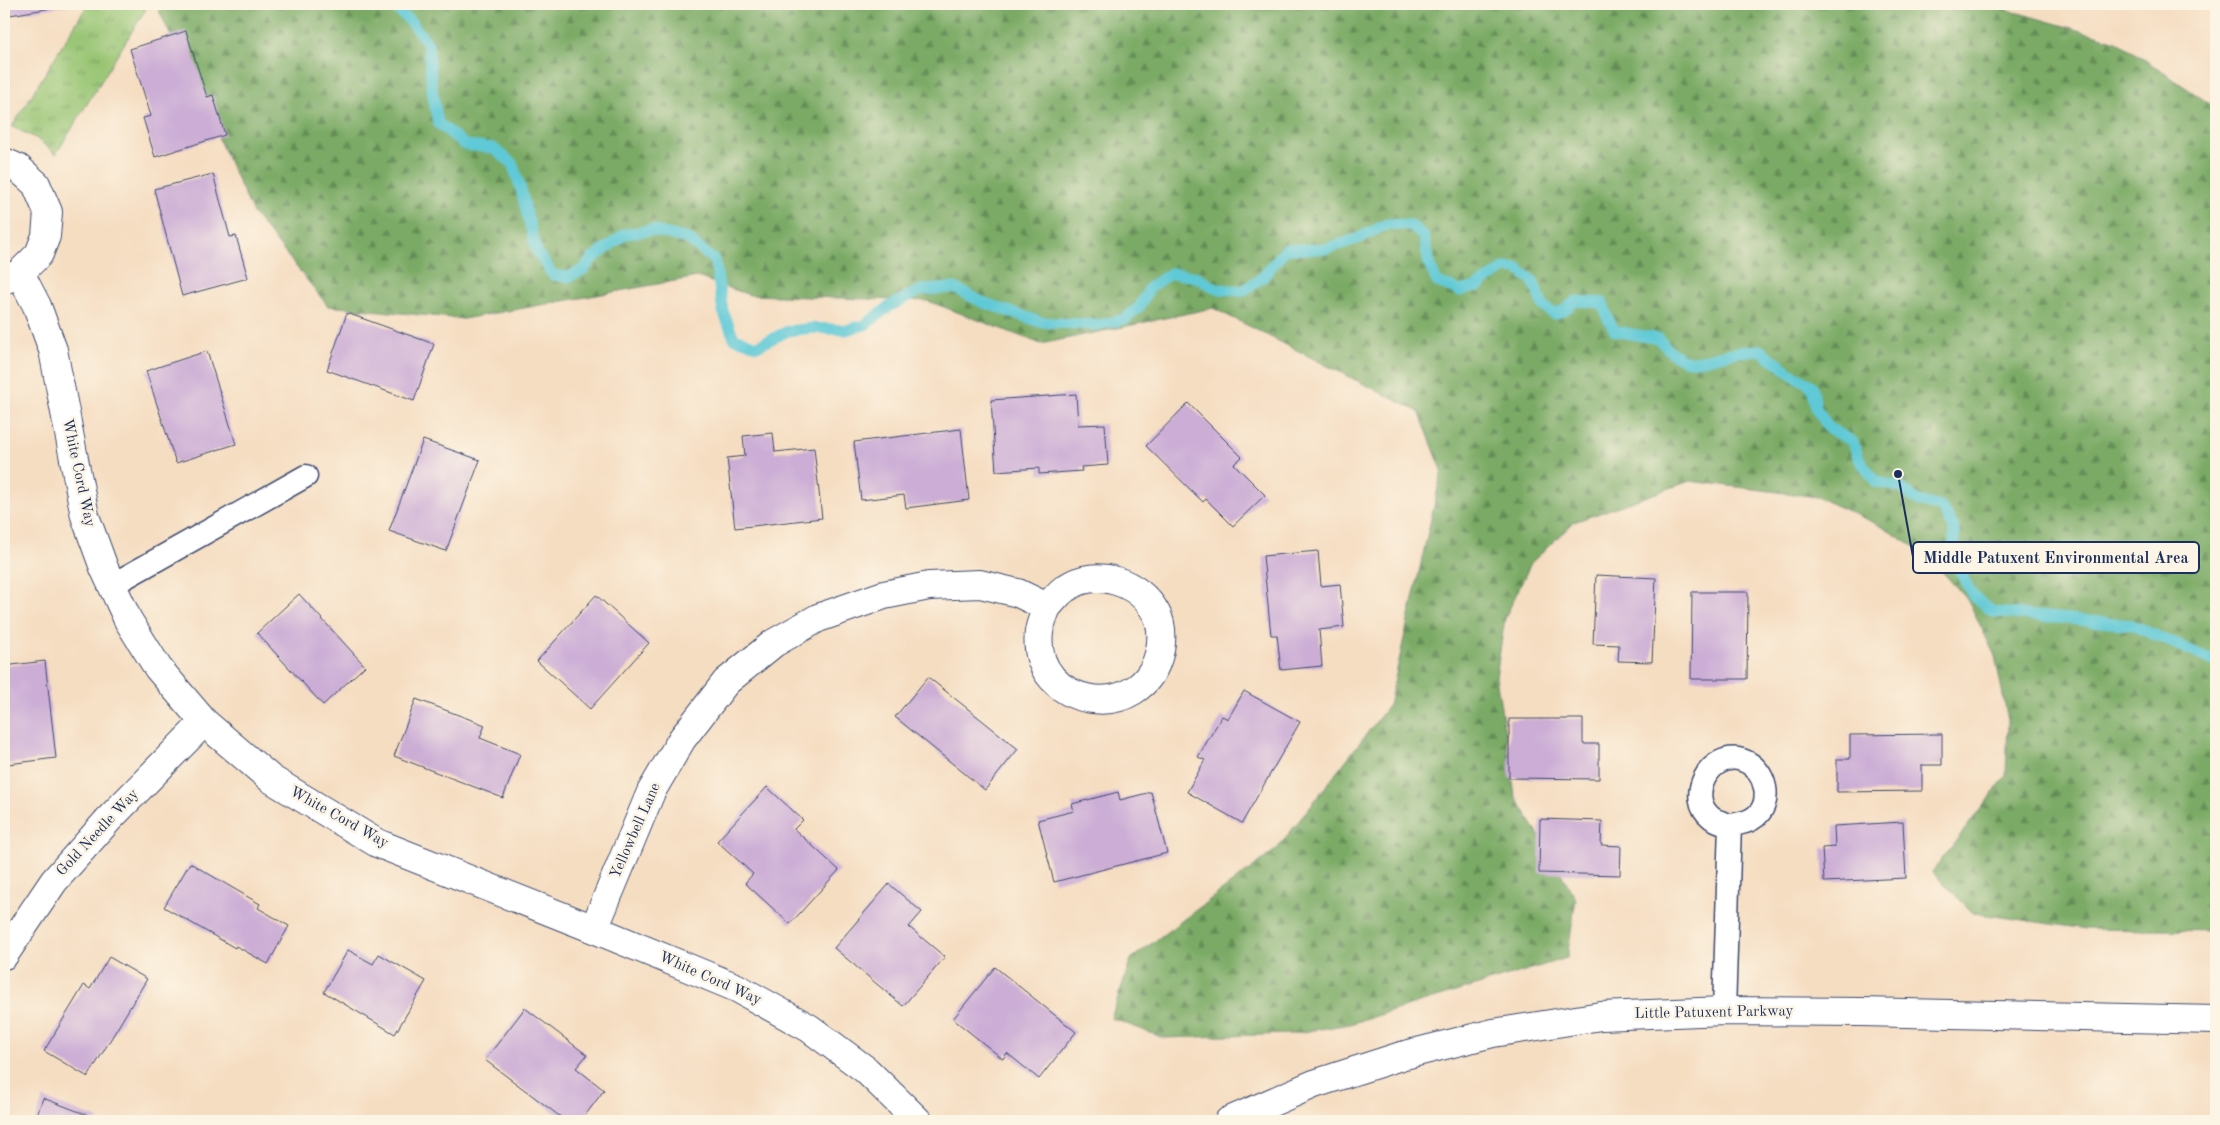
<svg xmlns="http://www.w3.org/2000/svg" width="2220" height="1125" viewBox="0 0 2220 1125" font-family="'Old Standard TT',serif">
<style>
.grass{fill:url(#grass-tufts);stroke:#5a7a68}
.forest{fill:url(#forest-firs);stroke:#4a6c62}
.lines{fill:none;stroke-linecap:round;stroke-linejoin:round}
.stream{stroke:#5ec9d7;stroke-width:11}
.building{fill:#ccadd6}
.service-casing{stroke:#3c496d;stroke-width:25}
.minor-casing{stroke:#3c496d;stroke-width:30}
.tertiary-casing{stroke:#3c496d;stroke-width:30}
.service{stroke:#fff;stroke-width:22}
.minor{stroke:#fff;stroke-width:28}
.tertiary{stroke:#fff;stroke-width:28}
.labels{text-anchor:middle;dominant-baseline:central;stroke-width:5;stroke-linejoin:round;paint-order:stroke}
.street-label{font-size:15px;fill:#1b2f5e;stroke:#fcf5e5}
.leader{fill:none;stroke:#1b2f5e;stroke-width:2}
.callout-dot{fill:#1b2f5e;stroke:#fcf5e5;stroke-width:2}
.callout{fill:#fcf5e5;stroke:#1b2f5e;stroke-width:2}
.callout-label{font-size:16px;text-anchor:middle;font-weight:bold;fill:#1b2f5e}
</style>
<defs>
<pattern id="grass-tufts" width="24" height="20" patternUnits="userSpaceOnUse" patternTransform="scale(1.25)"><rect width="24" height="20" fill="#98c573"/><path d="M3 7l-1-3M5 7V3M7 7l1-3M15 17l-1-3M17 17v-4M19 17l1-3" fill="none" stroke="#7ba062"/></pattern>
<pattern id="forest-firs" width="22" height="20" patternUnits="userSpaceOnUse" patternTransform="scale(1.25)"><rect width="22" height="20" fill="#7aaa65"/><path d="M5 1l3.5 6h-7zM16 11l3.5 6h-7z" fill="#638b56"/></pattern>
</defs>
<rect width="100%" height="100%" fill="#fcf5e5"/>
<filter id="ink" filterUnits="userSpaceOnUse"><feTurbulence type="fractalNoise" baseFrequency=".02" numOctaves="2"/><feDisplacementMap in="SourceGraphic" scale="10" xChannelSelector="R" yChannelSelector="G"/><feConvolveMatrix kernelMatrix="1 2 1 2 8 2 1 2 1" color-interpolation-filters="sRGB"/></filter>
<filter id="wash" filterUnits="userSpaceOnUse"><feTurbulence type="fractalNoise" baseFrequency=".0096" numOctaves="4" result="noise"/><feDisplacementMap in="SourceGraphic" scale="20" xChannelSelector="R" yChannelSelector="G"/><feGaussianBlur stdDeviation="1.12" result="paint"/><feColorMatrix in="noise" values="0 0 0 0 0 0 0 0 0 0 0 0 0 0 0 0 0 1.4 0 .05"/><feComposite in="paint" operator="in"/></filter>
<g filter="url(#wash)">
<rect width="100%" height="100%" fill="#f5ddc1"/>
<path class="grass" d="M88,4h61l-93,150 -20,-16 -24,-11z"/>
<path class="forest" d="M156,4h1831l130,37 99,67v823l-130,-2 -113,-16 -41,-41 74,-96 2,-56 -13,-64 -27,-56 -42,-46 -47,-29 -62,-28 -127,-16 -116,41 -43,41 -26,55 -9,59 19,118 61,104 -9,59 -217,66 -59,10 -127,4 -53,-20 20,-59 146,-110 112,-144 53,-235 -23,-58 -206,-104 -172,36 -113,-43 -178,-6 -53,-18 -234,42 -135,-13 -75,-93z"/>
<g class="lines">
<path class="stream" d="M394,4l4,6 14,13 16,21 4,45 6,34 27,22 28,3 19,15 8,23 16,64 17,25 15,2 15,-7 9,-11 33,-25 27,-4 36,9 27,22 8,50 11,27 23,8 31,-15 25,-3 33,2 19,-5 25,-19 31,-16 34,-2 27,14 58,20 58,3 27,-6 15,-13 10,-19 21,-14 25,4 21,12 26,2 20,-14 23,-28h39l32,-10 30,-15 24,1 13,12 5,27 8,18 23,9 16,-4 29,-19 13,1 15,12 10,25 11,8 10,-4 12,-9 27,2 5,16 7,12 44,8c27,34 39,20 74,14 9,-2 18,-2 27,-3l35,26 17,10 4,22 13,20 24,14 6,17 17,23 24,5 18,14 23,6 13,21v33l19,35 20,16 139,13 84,37"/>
</g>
<g id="blocks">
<g class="building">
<path d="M4,4h66v1l-66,11z"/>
<path d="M186,31l21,66 6,-2 12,40 -70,22 -12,-39 8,-2 -21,-67z"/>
<path d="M213,174l17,63 6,-1 12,42 -66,18 -28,-107z"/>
<path d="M347,313l87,31 -20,57 -87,-31z"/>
<path d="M207,351l29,93 -60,19 -30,-92z"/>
<path d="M1076,394l2,31 27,-1 3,41 -27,2 1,4 -43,3v-6l-43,3 -5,-71z"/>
<path d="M1188,403l54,54 -8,7 31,31 -32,31 -27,-27 -3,3 -57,-56z"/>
<path d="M961,429l8,71 -63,8 -2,-13 -43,5 -7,-58z"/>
<path d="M773,433l2,19 39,-4 8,70 -87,10 -8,-70 18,-2 -2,-20z"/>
<path d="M423,440l57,20 -34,91 -57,-20z"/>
<path d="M1318,551l3,35 19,-2 4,43 -25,3 3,36 -41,4 -4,-35h-6l-8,-79z"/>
<path d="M1596,575l60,3 -4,84 -34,-1 1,-16 -26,-1z"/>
<path d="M1692,592h56l-1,87h-56z"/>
<path d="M299,594l66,72 -42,39 -66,-72z"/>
<path d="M596,595l53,48 -59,66 -53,-48z"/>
<path d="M45,661l11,97 -48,6 -4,-36v-62z"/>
<path d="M928,677l90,72 -33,41 -90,-73z"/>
<path d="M1244,691l56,31 -58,101 -55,-31 18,-32 -7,-3 24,-41 6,3z"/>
<path d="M416,699l69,26 -5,13 40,16 -17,44 -109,-42z"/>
<path d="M1509,719h74v25h16v35l-90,-1z"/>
<path d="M1942,734v31h-20v26l-85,1v-33h13v-24z"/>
<path d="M767,787l36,33 -9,9 45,41 -49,54 -45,-41 8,-9 -36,-33z"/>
<path d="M1118,792l2,8 31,-8 16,61 -113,29 -16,-62 36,-9 -2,-7z"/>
<path d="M1540,819l62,2 -1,24 20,1 -1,29 -81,-2z"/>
<path d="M1903,822l3,56 -82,4 -2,-34 13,-1 -1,-21z"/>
<path d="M190,863l70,41 -2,4 31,18 -21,38 -32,-18 -1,2 -71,-41z"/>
<path d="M889,884l33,28 -13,15 36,30 -42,49 -69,-58z"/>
<path d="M348,950l25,14 6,-10 47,27 -31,53 -71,-42z"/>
<path d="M109,957l38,22 -59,98 -44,-26 40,-66 6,4z"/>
<path d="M995,967l81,65 -37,47 -32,-26 -4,6 -50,-40z"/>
<path d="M525,1008l62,47 -11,13 28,22 -23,31h-15l-81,-61z"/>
<path d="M43,1098l55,21 -1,2h-62z"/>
</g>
</g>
</g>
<g filter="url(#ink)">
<use href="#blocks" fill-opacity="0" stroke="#3c496d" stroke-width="1"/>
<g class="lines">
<defs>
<g id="service">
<path d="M112,585l194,-109"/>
<path d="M1724,1011l6,-186c6,-1 16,-2 22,-6 23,-13 15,-51 -10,-59 -31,-10 -58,37 -30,58 4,3 12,5 18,7"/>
</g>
<g id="minor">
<path d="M4,162l14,6 18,16 12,28 -2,24 -7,18 -19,19 -16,7"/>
<path d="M20,273l17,33 16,44 32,166 19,52 24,52 30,48 46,54 67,57 106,64 217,86 143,59 72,40 57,42 52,51"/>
<path d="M594,929l57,-137 31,-53 44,-57 48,-39 44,-25 66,-23 45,-9 51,-2 38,9 29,14c-3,8 -7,17 -8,25 -9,76 105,96 121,18 2,-11 2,-26 -4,-37 -17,-31 -59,-46 -90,-25 -7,4 -13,13 -19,19"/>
<path d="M4,955l50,-74 55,-62 95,-97"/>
</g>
<path id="tertiary" d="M1229,1121l85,-37 87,-28 92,-23 108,-17 123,-5 137,1 355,8"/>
</defs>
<use href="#service" class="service-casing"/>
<use href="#minor" class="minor-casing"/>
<use href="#tertiary" class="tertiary-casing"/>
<use href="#service" class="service"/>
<use href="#minor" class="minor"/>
<use href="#tertiary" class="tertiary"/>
</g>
</g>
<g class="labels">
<g class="street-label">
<text transform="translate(78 473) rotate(78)">White Cord Way</text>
<text transform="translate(339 818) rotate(29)">White Cord Way</text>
<text transform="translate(636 831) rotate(-66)">Yellowbell Lane</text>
<text transform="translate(98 833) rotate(-47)">Gold Needle Way</text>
<text transform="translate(710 979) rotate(24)">White Cord Way</text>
<text transform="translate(1714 1013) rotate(-1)">Little Patuxent Parkway</text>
</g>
</g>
<path class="leader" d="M1898 474L1913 557"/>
<circle class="callout-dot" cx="1898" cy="474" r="5"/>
<rect class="callout" x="1913" y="542" width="286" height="31" rx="5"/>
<g class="callout-label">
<text x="2056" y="563">Middle Patuxent Environmental Area</text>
</g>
<rect width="2220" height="1125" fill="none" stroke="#fcf5e5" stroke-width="20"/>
</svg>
